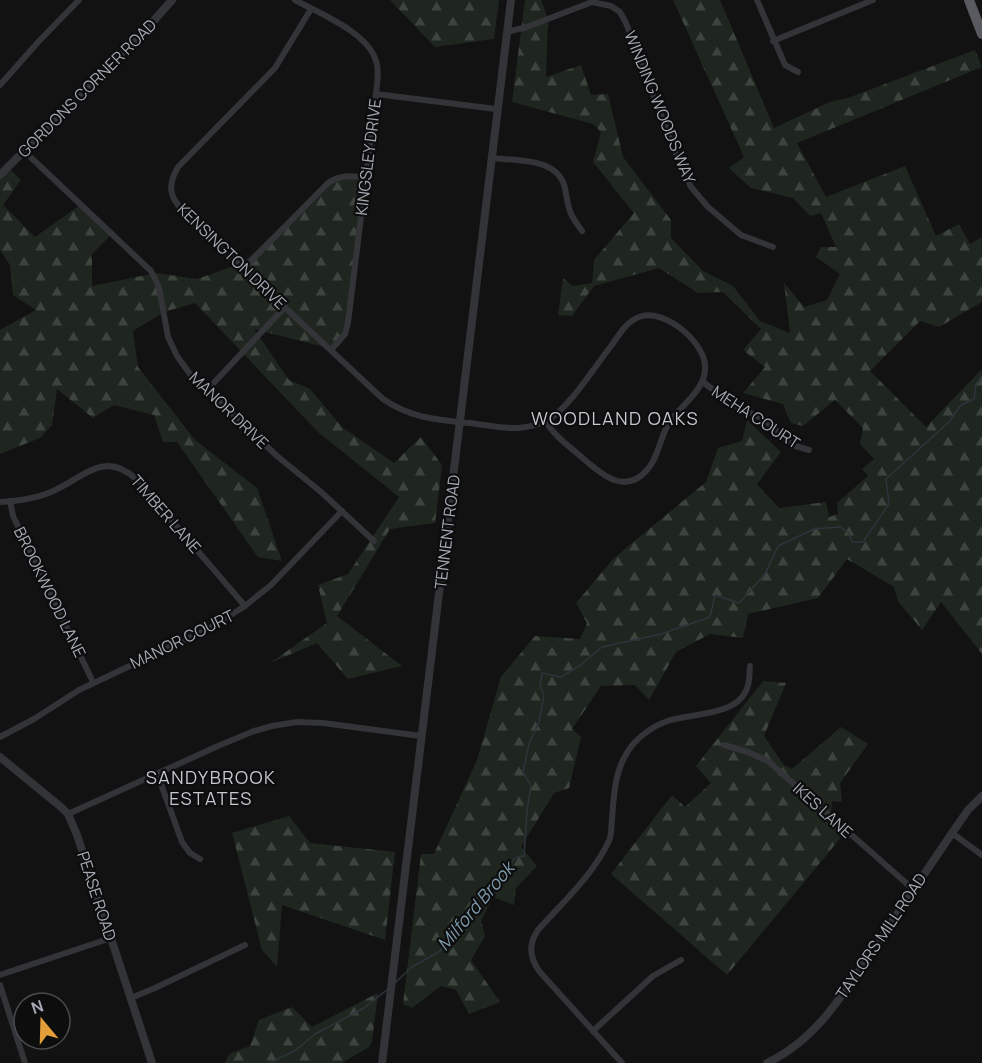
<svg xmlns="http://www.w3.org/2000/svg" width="982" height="1063" viewBox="0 0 982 1063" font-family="Manrope,sans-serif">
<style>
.forest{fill:url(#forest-firs)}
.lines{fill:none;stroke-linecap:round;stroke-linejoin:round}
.stream{stroke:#2c353b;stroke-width:1.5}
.minor{stroke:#333438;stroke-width:6}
.tertiary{stroke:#333438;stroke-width:8}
.trunk{stroke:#585a60;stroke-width:10}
.labels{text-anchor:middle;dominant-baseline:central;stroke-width:4.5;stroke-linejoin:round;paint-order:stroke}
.street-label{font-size:16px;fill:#a4aab3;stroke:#0d0d0e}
.neighbourhood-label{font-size:18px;letter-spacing:1.5px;fill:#c5c8cf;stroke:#0d0d0e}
.water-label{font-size:18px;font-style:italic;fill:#7d9aac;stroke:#0d0d0e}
</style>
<defs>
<pattern id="forest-firs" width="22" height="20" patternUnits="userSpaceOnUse" patternTransform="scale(1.5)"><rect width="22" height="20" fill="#1f261f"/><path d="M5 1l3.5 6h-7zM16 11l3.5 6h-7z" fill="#3d433d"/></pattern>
</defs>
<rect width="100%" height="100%" fill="#121213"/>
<g class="forest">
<path d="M390,0h109l-5,39 -59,8z"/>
<path d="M525,0h16l7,19 -2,58 35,-12 10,30 17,-1 15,63 48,63v18l32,33 30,15 27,35 30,12 -6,-50 20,24 23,-7 13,-26 -24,-17 5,-10h15l-15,-34 -11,3 -17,-18 -42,-10 -22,-20 15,-11 -71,-157h47l54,128 56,-26 18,-4 127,-48 7,17 -185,76 29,54 79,-31 31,70 23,-12 11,20 12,-7v65l-43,25 -19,-6 -50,50 56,56 56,-58v285l-41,-52 -19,28 -24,-29 -4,-14 -47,-28 -29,39 -70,16 -5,24 -33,-4 -34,18 -27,48 -14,-15 -34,1 -29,43 9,8 -12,51 -15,5 -33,54 16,19 -21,22 -2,17 -21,-8 -12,24 4,15 -14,24 29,42 -31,12 -13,-24 -15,-4 -29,22 -9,-4 18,-150h13l43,-94 24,-83 34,-41 45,3 7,-16 -11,-20 38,-45 92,-76 12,-34 24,-7 5,-21 34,32 -24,32 22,24 47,-6 3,15 9,-3 -1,-11 31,-27 -6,-7 12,-10 -14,-15 3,-16 -28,-28 -32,26 -12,-3 -8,-19 -40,-11 22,-26 -22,-17 18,-21 -38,-37 -25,1 -39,-25 -65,18 -22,30 -14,-1 5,-37 10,8 19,-3 2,-23 40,-47 -41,-51 8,-30 -8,-8 -81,-22z"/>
<path d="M7,166l14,14 -18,25 32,32 48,-34 31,29 -22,22v32l64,-13 41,6 46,-16 90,-86 34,-4 -23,162 -12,14 -78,-20 35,51 21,9 32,38 52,36 27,-26 21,28 -7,58 -45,6 -53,87 65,50 -54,13 -31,-36 -47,20 57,-40 -9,-38 30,-11 51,-77 -81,-65 -123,-129 -31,9 -31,19 5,36 57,73 62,48 25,73 -24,-4 -81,-115h-14l-9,-27 -40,-10 -21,13 -36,-29 -5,36 -12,13 -40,16v-124l36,-20 -23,-15 -3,-30 -10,-15v-76z"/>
<path d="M763,681l23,2 -22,53 20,29 8,4 49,-42 27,17 -28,39 2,19 -10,-1 -1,13 17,15 -121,146 -116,-101 61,-79 13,12 26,-24 -15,-17z"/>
<path d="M289,816l21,27 85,9 -10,88 -103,-35 -5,62 -15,-17 -30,-117z"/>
<path d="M378,993l-6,48 -3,6 -27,16h-117l4,-9 21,-8 9,-26 33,-13 20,20z"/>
</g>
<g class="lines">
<g class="stream">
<path d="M396,982l16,-15 28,-16 47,-61 28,-32 9,-2 3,-46 4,-24 -8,-14 6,-28 10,-22 5,-27 -4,-9 2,-13 19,4 18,-11 23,-19 59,-13 49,-17 5,-22 24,8 26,-29 13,-28 36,-17 26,-2 9,6 3,9h11l26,-38 -3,-25 63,-57 12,-17 13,-6 2,-15 6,-5"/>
<path d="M270,1063l26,-13 19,-16 49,-26 24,-19"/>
</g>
<g class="minor">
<path d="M295,0c26,14 77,34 82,65 2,10 0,19 -1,29l-28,229 -3,11 -14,16"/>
<path d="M757,0l28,65 13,7"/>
<path d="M311,9l-36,59 -97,99c-14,24 -5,34 12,52l193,180c27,19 55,21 86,24 17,2 34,6 50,5 8,-1 20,-3 27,-7 22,-11 49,-55 65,-75 8,-11 15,-24 28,-29 25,-10 69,27 66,53 -1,20 -23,35 -35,51 -10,15 -11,36 -23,49 -24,28 -50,0 -69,-16 -12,-10 -24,-19 -32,-32"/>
<path d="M507,32l20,-5 65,-25 19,4 9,6 6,11 48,126 17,38 17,20 33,28 32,12"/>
<path d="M773,41l100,-41"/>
<path d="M0,85l40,-45 39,-40"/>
<path d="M376,94l120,15"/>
<path d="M24,151l127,120 8,16 9,50 9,19 13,18 87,82 44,36 53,49"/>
<path d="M491,158c25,3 67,-1 74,30 4,22 3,24 17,43"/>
<path d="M244,268l84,-85c13,-9 24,-7 38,-6"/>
<path d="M703,382l26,20 37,19 26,24 17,5"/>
<path d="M207,390l78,-83"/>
<path d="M10,501l3,15 80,166"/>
<path d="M0,502c17,-1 35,-3 51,-10 31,-13 53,-43 85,-13l109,127"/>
<path d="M0,737l34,-18 45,-29 129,-61 37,-23 26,-21 71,-74"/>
<path d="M724,745l24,7 20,9 146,129"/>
<path d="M157,773l25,69 8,11 10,6"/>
<path d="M68,814l150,-68 36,-15 18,-5 25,-4 26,1 98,13"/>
<path d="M952,833l30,22"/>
<path d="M0,975l111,-37"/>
<path d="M0,985l25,78"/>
<path d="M131,998l24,-10 90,-43"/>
<path d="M593,1031l60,-55 28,-16"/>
<path d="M622,1063l-83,-92c-9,-13 -11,-27 -1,-41 24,-27 55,-55 71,-89 3,-6 2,-15 3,-22 2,-28 3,-55 23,-77 9,-9 19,-16 30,-20 25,-10 75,-4 83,-37 2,-6 1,-13 2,-19"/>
</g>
<g class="tertiary">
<path d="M0,175l150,-150 22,-25"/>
<path d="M0,757l61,50 7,7 9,21 75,228"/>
<path d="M382,1063l129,-1063"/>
<path d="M767,1063c51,-24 77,-71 108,-116 26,-38 51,-76 77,-114l16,-23 14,-14"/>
</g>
<path class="trunk" d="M969,0l13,34"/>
</g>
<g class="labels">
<g class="street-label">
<text transform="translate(87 88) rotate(-45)">GORDONS CORNER ROAD</text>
<text transform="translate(660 107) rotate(68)">WINDING WOODS WAY</text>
<text transform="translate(368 157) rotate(-83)">KINGSLEY DRIVE</text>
<text transform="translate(232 256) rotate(44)">KENSINGTON DRIVE</text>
<text transform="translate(229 410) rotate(44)">MANOR DRIVE</text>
<text transform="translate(756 417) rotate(33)">MEHA COURT</text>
<text transform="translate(166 514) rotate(49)">TIMBER LANE</text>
<text transform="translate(447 532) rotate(-83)">TENNENT ROAD</text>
<text transform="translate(50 592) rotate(64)">BROOKWOOD LANE</text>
<text transform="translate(182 639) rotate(-26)">MANOR COURT</text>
<text transform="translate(823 810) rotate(42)">IKES LANE</text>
<text transform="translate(97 896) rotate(72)">PEASE ROAD</text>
<text transform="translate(881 936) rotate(-56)">TAYLORS MILL ROAD</text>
</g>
<g class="neighbourhood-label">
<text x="615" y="418">WOODLAND OAKS</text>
<text x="211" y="777">SANDYBROOK<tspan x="211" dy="21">ESTATES</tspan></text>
</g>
<g class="water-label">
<text transform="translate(475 906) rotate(-50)">Milford Brook</text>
</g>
</g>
<g transform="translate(42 1021) rotate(341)"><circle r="28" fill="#0d0d0e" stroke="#494c50" stroke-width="1.5"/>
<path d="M0-4.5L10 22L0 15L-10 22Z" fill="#e49e39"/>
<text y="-9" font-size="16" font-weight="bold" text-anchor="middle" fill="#a4aab3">N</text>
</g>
</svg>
